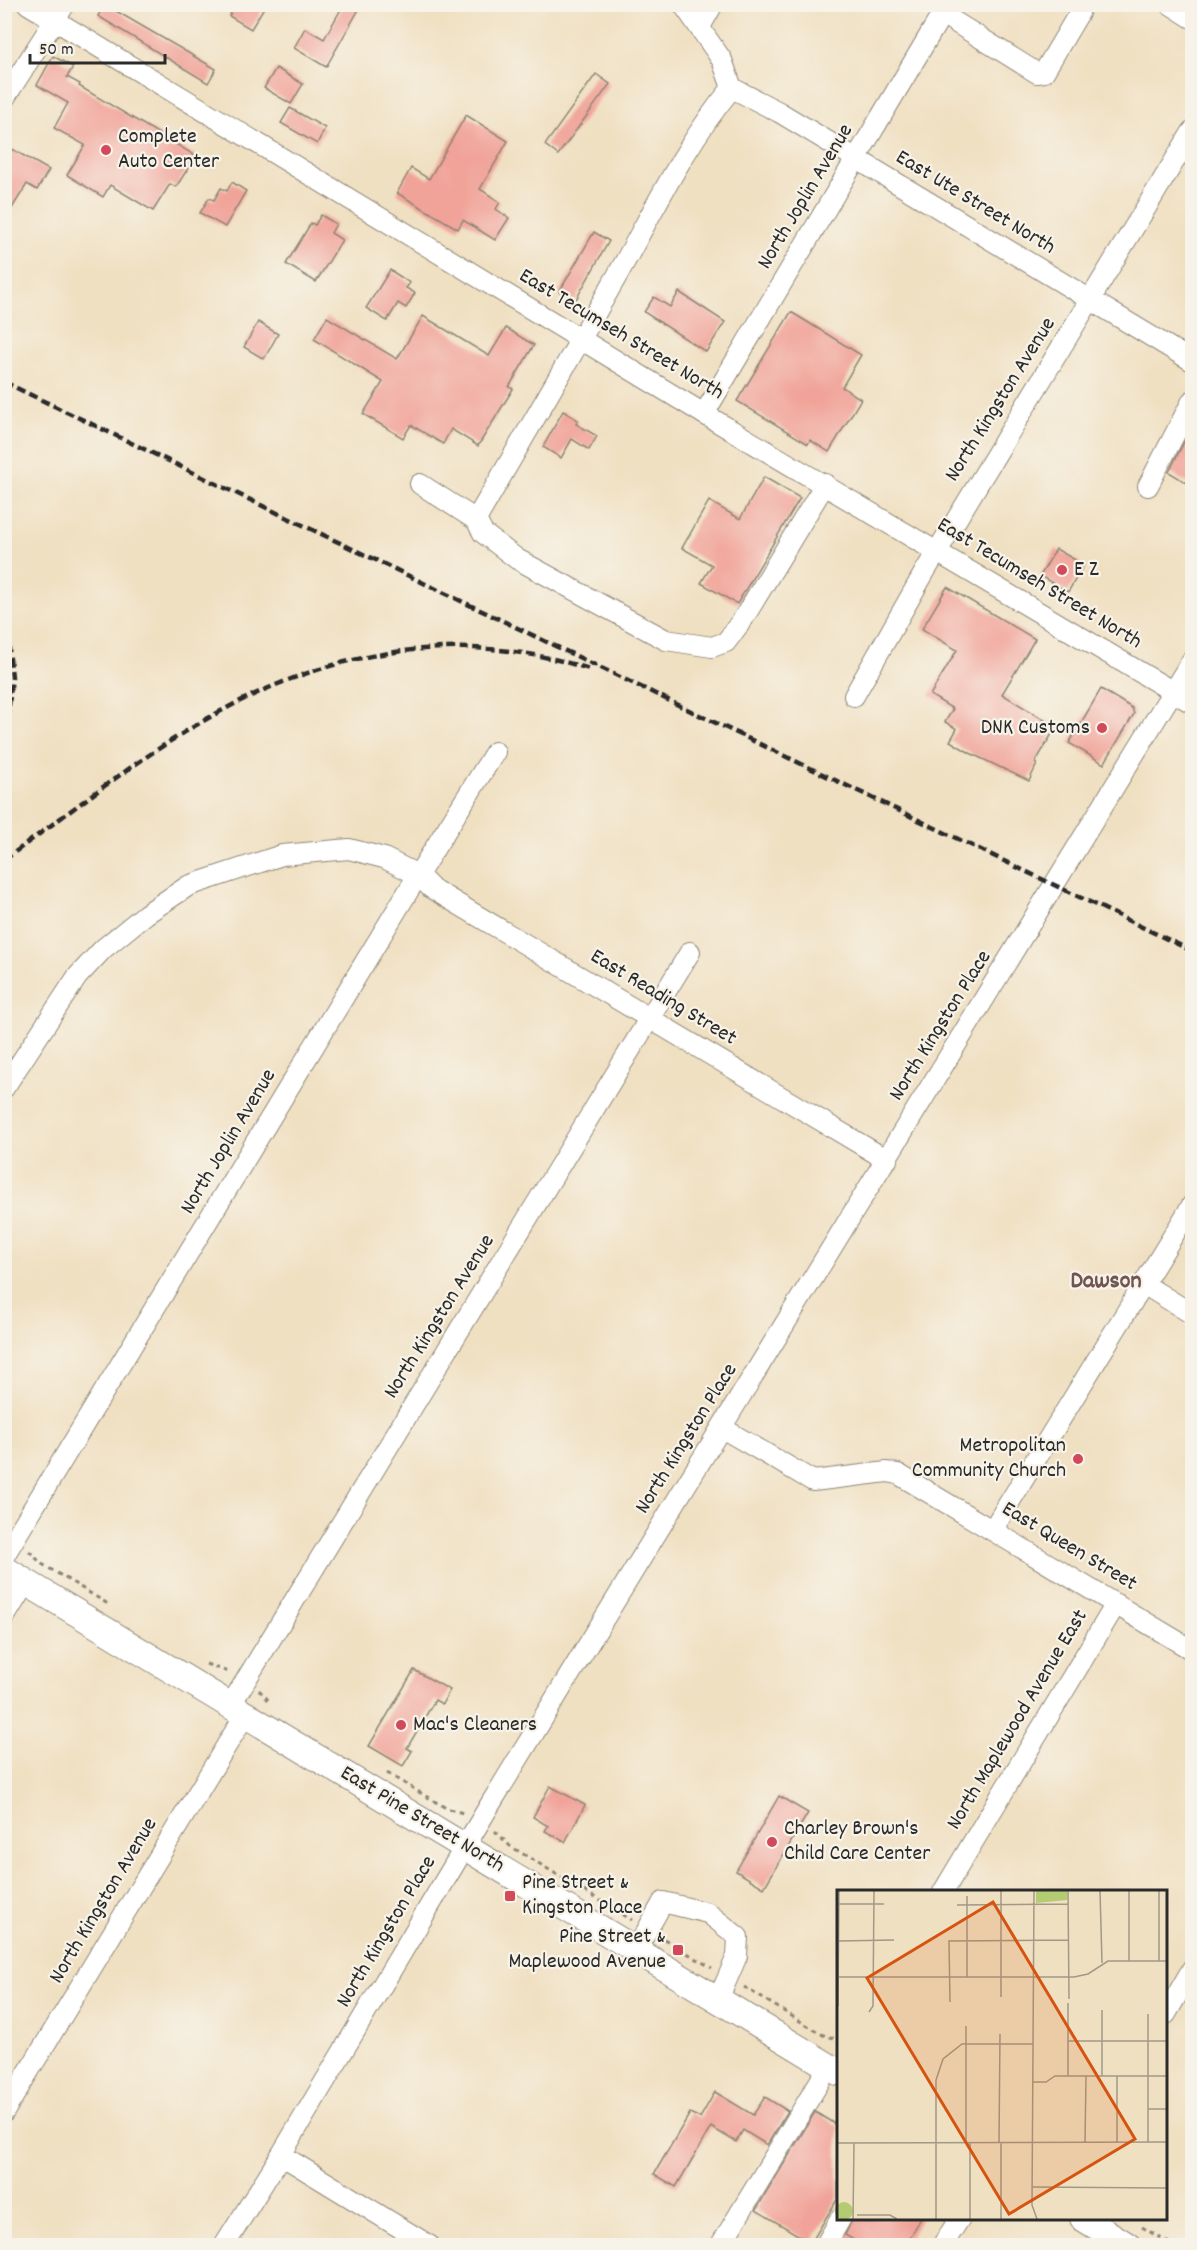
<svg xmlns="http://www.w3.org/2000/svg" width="1197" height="2250" viewBox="0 0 1197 2250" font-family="Dekko,sans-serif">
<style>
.building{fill:#f1a399}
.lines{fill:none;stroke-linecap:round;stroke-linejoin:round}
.minor-casing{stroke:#8e8676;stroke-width:22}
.major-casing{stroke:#8e8676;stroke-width:28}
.path{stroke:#8e8676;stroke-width:3;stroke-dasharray:4.5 4.5;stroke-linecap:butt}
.minor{stroke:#fff;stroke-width:20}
.major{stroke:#fff;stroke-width:26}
.rail{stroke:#2b2b2b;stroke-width:4.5;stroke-dasharray:9 4.5;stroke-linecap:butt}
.poi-dot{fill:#d1495b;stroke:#f7f3e8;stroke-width:2}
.labels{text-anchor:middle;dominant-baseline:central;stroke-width:4.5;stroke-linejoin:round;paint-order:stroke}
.poi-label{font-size:22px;fill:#2b2b2b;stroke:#f7f3e8;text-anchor:start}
.street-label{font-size:22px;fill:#2b2b2b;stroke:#f7f3e8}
.neighbourhood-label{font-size:24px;font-weight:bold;fill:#705552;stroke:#f7f3e8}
.inset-road{fill:none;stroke:#a19886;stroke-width:1.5}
.view{fill:#d5540f;fill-opacity:0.15;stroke:#d5540f;stroke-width:3}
.inset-edge{fill:none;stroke:#2b2b2b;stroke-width:3}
</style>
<rect width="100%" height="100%" fill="#f7f3e8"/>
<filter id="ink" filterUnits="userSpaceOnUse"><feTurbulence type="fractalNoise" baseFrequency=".0167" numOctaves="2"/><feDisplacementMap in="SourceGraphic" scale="12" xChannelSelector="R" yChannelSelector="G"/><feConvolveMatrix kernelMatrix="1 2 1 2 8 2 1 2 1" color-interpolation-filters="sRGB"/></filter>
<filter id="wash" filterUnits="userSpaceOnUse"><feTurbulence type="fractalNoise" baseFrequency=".008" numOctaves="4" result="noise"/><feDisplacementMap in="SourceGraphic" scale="24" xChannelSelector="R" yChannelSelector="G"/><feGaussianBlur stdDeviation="1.35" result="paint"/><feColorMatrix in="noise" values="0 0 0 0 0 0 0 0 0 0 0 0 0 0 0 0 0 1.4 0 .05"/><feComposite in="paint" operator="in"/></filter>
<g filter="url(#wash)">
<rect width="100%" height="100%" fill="#f0e0c2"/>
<g id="blocks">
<g class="building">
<path d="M104,4l112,65 -8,14 -110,-67z"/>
<path d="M236,4h30l-15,25 -22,-13z"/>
<path d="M344,4h18l-36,63 -32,-19 11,-20 19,11z"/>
<path d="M53,56l20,11 -6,10 13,7 -1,2 117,70 -20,31 -6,-3 -17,27 -43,-26 -7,12 -36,-22 18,-30 -31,-17 14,-25 -31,-18z"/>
<path d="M276,68l27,16 -12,20 -27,-16z"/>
<path d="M596,74l14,10 -52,71 -13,-10z"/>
<path d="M290,108l35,20 -8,16 -36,-21z"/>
<path d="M466,115l42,26 -28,48 20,13 -4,7 13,9 -14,22 -32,-20 -5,9 -61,-36 14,-25 18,11z"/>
<path d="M12,149l37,21 -12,20 -10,-6 -23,37v-60z"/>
<path d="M232,182l14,9 -21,36 -25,-14 9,-15 5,2 7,-12 6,3z"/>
<path d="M321,215l15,9 -5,9 11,7 -26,42 -30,-18 25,-41 4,2z"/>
<path d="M594,232l15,9 -34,60 -16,-9z"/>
<path d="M390,270l20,13 -4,5 9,5 -9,15 -8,-5 -11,18 -21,-13z"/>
<path d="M679,292l46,30 -19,30 -62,-40 10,-15 16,10z"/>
<path d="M791,312l70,43 -19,32 19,12 -32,53 -19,-12 -2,4 -71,-43z"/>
<path d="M423,316l66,40 17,-28 28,17 -25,42 4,2 -35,57 -27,-17 -8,15 -32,-19 -8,13 -40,-24 20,-32 -69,-43 13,-22 70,42z"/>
<path d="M258,322l20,12 -14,25 -20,-12z"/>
<path d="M563,411l15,9 -2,4 21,12 -8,14 -17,-11 -11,19 -18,-11z"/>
<path d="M1192,426v60l-23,-14z"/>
<path d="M764,477l36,21 -63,106 -36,-21 11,-18 -30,-17 27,-47 31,18z"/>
<path d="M1056,549l28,16 -16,27 -28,-16z"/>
<path d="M947,587l88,52 -33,55 54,33 -21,36 2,1 -8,17 -59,-28 -20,-12 7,-12 -12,-7 8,-13 -23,-14 27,-45 -35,-21z"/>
<path d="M1101,689l31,19 2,6 -30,50 -35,-21z"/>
<path d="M414,1670l36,20 -8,14 -7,-4 -28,48 5,3 -9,15 -34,-20z"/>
<path d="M550,1786l35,19 -20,37 -20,-11 3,-5 -15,-9z"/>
<path d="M779,1796l29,17 -44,75 -28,-17z"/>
<path d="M715,2092l38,23 12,-18 23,14 -21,34 -24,-15 -7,12 -25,-15 -35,60 -22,-13 36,-61 10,5z"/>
<path d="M815,2112l23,14v72l-27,45 -55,-33z"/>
<path d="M853,2218h68l-16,28h-41l-19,-11z"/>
</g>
</g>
</g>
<g filter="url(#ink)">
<use href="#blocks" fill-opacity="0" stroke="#8e8676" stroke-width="1.5"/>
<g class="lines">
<defs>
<g id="minor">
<path d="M28,4l676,410 488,289"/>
<path d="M683,4l39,56 10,28"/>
<path d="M1170,4l22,14"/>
<path d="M942,14l95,59 7,-1 35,-59 2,-9"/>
<path d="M700,27l13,-23"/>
<path d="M732,88l47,24 413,249"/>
<path d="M4,99l61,-95"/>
<path d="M704,414l244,-410"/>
<path d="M420,484l56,36 7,13 34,26 149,81 46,7 14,-5 17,-23 82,-135"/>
<path d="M1148,486l44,-85"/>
<path d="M476,520c47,-82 95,-163 142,-246 36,-64 67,-130 114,-186"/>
<path d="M854,696l70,-123 268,-441"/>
<path d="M4,1088l73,-111 26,-28 43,-35 42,-28 94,-31 67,-6 35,9 34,17 13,13 456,272"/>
<path d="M1145,1285l47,29"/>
<path d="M722,1428l91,53 74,-9 11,2 294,176"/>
<path d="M993,1529l199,-324"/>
<path d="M4,1556l414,-681 77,-123"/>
<path d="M4,1618l22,-36"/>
<path d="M230,1706l460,-754"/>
<path d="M943,1892l173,-288"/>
<path d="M636,1950l27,-48 45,11 30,24 -1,19 -19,44"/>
<path d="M1166,2014l26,-45"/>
<path d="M4,2112l241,-397"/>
<path d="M281,2155l149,91"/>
<path d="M224,2246l57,-91 207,-347 704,-1148"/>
<path d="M720,2246l109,-180"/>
<path d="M825,2246l16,-28"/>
<path d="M942,2246l18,-28"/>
</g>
<g id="major">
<path d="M4,1569l834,503"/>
<path d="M1083,2218l45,28"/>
</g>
</defs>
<use href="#minor" class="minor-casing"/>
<use href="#major" class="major-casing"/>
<g class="path">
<path d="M29,1551l13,13 66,40"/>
<path d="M206,1664l25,9"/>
<path d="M259,1690l12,13"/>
<path d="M387,1773l59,35 17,5"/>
<path d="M495,1831l15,15 122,74"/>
<path d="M664,1939l48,29"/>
<path d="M744,1987l79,48 15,4"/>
<path d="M1142,2227l32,19"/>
</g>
<use href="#minor" class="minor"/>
<use href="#major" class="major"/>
<g class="rail">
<path d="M4,382l1188,569"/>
<path d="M4,603l8,74 -8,75"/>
<path d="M4,860c66,-48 130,-99 201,-140 119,-69 252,-94 384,-51"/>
</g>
</g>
</g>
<g class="poi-dot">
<circle cx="106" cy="150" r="6"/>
<circle cx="1062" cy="570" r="6"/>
<circle cx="1102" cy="728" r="6"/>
<circle cx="1078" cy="1459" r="6"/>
<circle cx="401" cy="1725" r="6"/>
<circle cx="772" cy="1842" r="6"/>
<rect x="504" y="1890" width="12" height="12" rx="3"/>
<rect x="672" y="1944" width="12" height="12" rx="3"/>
</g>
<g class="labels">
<g class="poi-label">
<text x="118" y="137">Complete<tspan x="118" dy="25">Auto Center</tspan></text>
<text x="1074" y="570">E Z</text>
<text x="1090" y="728" text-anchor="end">DNK Customs</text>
<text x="1066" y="1446" text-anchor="end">Metropolitan<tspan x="1066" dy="25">Community Church</tspan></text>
<text x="413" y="1725">Mac's Cleaners</text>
<text x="784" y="1829">Charley Brown's<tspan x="784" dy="25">Child Care Center</tspan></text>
<text x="522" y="1883">Pine Street &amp;<tspan x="522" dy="25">Kingston Place</tspan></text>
<text x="666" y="1937" text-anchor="end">Pine Street &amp;<tspan x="666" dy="25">Maplewood Avenue</tspan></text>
</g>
<g class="street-label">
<text transform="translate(806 197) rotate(-59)">North Joplin Avenue</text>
<text transform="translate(975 203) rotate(31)">East Ute Street North</text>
<text transform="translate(621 335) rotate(31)">East Tecumseh Street North</text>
<text transform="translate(1001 400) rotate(-58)">North Kingston Avenue</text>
<text transform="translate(1039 584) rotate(31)">East Tecumseh Street North</text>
<text transform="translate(663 998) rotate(31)">East Reading Street</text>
<text transform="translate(941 1026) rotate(-58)">North Kingston Place</text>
<text transform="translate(229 1142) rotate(-59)">North Joplin Avenue</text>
<text transform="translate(440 1317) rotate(-58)">North Kingston Avenue</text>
<text transform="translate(687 1439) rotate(-58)">North Kingston Place</text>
<text transform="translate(1069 1547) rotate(31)">East Queen Street</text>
<text transform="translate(1018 1720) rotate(-59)">North Maplewood Avenue East</text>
<text transform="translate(422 1820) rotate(31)">East Pine Street North</text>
<text transform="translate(104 1901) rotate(-59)">North Kingston Avenue</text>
<text transform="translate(387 1932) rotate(-59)">North Kingston Place</text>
</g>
<g class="neighbourhood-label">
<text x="1106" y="1282">Dawson</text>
</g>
</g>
<g transform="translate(837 1890)">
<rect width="330" height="330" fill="#f0e0c2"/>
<path d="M199,1h31v9l-31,3zM-2 321a9 9 0 1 1 18 0a9 9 0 1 1-18 0Z" fill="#b3cc72"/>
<path class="inset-road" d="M164,1v106M197,1l-2,314 5,14M231,1l1,108M263,1l2,72M292,1v70M322,1v70M2,14h45M120,15l111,-1M2,51l55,-1M0,87h237l14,-3 20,-13h59M130,87v-81M113,112l-1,-61 119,-1M1,116l1,-115M32,122l4,-6 1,-115M311,124v129M231,151h99M231,186v-73M265,186v-66M280,186v67M196,192h13l9,-6h112M311,219h19M0,253l330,-1M129,253v-117M133,253v76M162,253l1,-109M248,253l1,-67M196,297l134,1M20,325h33l7,4M16,329l1,-76M99,329v-139l7,-21 19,-15h71M164,329v-76"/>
<path class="view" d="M156,12l142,237 -126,75 -142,-236z"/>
<rect width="330" height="330" class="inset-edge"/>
</g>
<rect width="1197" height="2250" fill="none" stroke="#f7f3e8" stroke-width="24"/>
<path d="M30 54v9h135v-9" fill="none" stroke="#2b2b2b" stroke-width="3"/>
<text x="39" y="54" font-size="18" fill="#2b2b2b" stroke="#f7f3e8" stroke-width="4.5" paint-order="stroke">50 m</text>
</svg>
